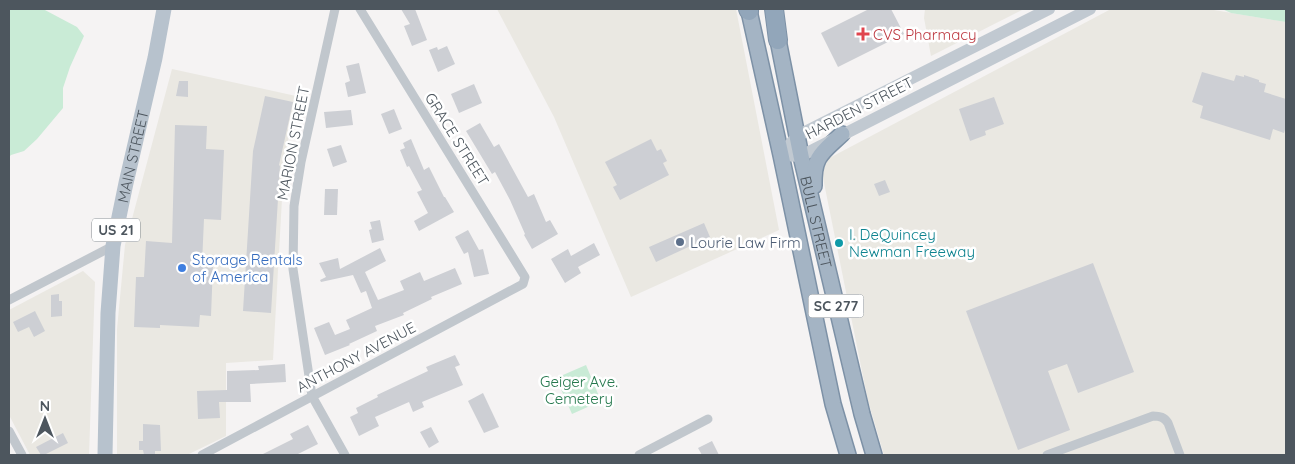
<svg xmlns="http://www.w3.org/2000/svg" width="1295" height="464" viewBox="0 0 1295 464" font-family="Quicksand,sans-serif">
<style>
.commercial{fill:#eae8e2}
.green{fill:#c9ebd6}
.building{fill:#cdcfd4}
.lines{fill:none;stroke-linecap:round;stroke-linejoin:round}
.trunk-casing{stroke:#7d91a6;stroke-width:18}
.motorway-casing{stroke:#7d91a6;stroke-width:20}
.minor{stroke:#c1c7cd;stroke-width:9}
.secondary{stroke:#c1c9d1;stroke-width:12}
.primary{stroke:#b7c2cd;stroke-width:15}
.trunk{stroke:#a4b4c4;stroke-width:15}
.motorway{stroke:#92a6ba;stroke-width:18}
.health-dot{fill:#e0444e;stroke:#fff;stroke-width:2}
.service-dot{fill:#5c6f8a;stroke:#fff;stroke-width:2}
.culture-dot{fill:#0f9aa8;stroke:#fff;stroke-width:2}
.shop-dot{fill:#3f7fe0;stroke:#fff;stroke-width:2}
.labels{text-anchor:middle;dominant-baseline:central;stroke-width:5;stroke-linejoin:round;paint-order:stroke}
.shield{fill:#fff;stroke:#82898e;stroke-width:1}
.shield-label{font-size:14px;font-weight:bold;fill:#4d565e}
.health-label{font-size:15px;fill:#be3a42;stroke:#fff;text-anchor:start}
.street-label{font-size:15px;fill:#4d565e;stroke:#fff}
.culture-label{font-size:15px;fill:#0d838f;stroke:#fff;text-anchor:start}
.service-label{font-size:15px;fill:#4e5e75;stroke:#fff;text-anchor:start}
.shop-label{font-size:15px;fill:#366cbe;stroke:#fff;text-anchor:start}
.park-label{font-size:15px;fill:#25784d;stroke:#fff}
</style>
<rect width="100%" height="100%" fill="#f5f3f3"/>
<g class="commercial">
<path d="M497,9h239l43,221 -148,67 -77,-180z"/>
<path d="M925,9h99l-93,47 -7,-38z"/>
<path d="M1111,9h97l78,13v433h-402l-16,-54 -48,-238z"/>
<path d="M172,69l124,27 -12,67 -11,197 -47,3v73l-39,19h-70v-126l8,-84z"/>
<path d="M83,271l12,11 -6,173h-59l-21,-40v-105z"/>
</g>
<g class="green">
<path d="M9,9h34l34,18 7,9 -14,31 -7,21v20l-26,31 -13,12 -13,4 -2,2z"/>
<path d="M1222,9h64v13l-55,-9z"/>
<path d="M586,365l15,36 -29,13 -16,-36z"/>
</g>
<g class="building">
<path d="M401,9h14l12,31 -15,6 -8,-20 6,-2z"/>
<path d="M869,9h22l13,25 -66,33 -17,-34z"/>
<path d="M447,46l8,18 -17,8 -9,-22 8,-3 1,3z"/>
<path d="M359,63l7,30 -18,4 -3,-14 5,-2 -4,-15z"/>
<path d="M1202,72l32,9 2,-6 8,2v-2l15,5v2l7,2 -2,8 22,7v27l-2,7 -11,-4 -3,11 -70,-22 3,-12 -11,-4z"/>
<path d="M179,81h9v16l-12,-1z"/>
<path d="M474,84l8,19 -23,10 -8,-19z"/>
<path d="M265,96l28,6 -14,63 1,1 -9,147 -28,-2 10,-160z"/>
<path d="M994,97l10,27 -19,7 1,4 -16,6 -11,-32z"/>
<path d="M394,109l8,20 -13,5 -8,-20z"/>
<path d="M351,110l2,15 -27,3 -2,-16z"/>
<path d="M480,123l14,24 5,-3 29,53 6,-3 12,28 4,-2 8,14 -26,15 -8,-14 1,-1 -15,-34 -15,-28 -3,2 -26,-43z"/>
<path d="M175,125l32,1 -1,23 18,1 -3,70 -17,-1 -2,45h11l-2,52 -11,-1 -1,12 -39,-2v3l-26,-1 2,-50h8l2,-36 26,2z"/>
<path d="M411,139l13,31 5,-3 15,30h1l9,15 -35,19 -5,-10 14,-8 -11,-21 5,-2 -13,-24 -2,1 -7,-17 5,-2 -2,-5z"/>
<path d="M651,139l6,12 4,-2 6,12 -4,2 6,12 -49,25 -7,-13 4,-2 -12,-23z"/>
<path d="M341,145l6,17 -14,5 -6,-18z"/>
<path d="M885,180l5,12 -11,4 -5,-12z"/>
<path d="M325,189h13l-1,26h-13z"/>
<path d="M380,220l4,20 -12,3 -3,-13 3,-1 -2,-7z"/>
<path d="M704,223l6,14 -54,25 -7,-15z"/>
<path d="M468,230l11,20 4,-1 6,25 -15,3 -6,-25 -4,2 -9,-17z"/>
<path d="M594,243l6,12 -22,12 3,6 -16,10 -14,-24 17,-10 3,7z"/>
<path d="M380,248l6,13 -21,11 13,28 26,-10 -4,-9 20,-9 4,9 31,-13 7,16 -31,13 1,2 -29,14 1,2 -29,11 2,5 -28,13 1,1 -25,10 -11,-27 15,-6 6,13 15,-6 -4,-9 26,-12 -6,-17 -5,2 -8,-18 -32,7 -1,-2 6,-3 -7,-14 19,-5 2,11z"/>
<path d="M1093,263l41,109 -56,21 -11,-29 -19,7 22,59 -52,20 -52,-139z"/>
<path d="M59,294v7h3v15l-11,1v-22z"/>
<path d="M35,311l10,20 -11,6 -5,-10 -11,5 -5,-10z"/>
<path d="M455,355l5,10 -5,2 8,18 -41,17 2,5 -11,5 -4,-10 -34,15 4,9 -20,10 -9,-19 8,-4 -2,-5 22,-11 -1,-2 51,-24 -2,-4z"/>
<path d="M285,364l1,18 -36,2 1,18h-32l1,16 -22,1 -1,-28 30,-1v-19l32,-1 -1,-4z"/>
<path d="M483,393l16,34 -15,6 -16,-32z"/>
<path d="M143,424l17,1 1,26h-6v4h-11l-1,-5h-4v-9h4z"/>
<path d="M308,425l10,19 -22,11h-35l32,-16 -3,-5z"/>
<path d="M431,427l8,15 -10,6 -9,-16z"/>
<path d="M63,433l5,10 -24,12h-3l-5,-8z"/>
<path d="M712,441l7,14h-17l-4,-7z"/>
</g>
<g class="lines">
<defs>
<g id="trunk">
<path d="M749,11l32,144 52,249 15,51"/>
<path id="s2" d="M778,40l23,116 61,258 12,41"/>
<path d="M814,186c-1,-30 8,-33 28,-52"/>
</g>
<g id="motorway">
<path d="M748,9l1,2"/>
<path d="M774,9l4,31"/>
</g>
</defs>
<use href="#trunk" class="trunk-casing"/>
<use href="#motorway" class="motorway-casing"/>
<g class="minor">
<path d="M335,9l-34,153 -7,44 -1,63 19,127 33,59"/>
<path d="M9,300l104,-54"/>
<path d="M9,431l13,24"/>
<path d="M202,455l321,-171 2,-7 -165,-268"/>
<path d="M639,455l69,-36"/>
<path d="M1047,455l106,-39c7,0 11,1 15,7l12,32"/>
</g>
<g class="secondary">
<path d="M781,155l20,1 289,-147"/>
<path d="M781,155l16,-19 252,-127"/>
</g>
<path class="primary" id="s1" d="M105,455l3,-142 5,-67 13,-63 29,-125 9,-49"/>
<use href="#trunk" class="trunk"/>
<use href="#motorway" class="motorway"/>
</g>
<path class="health-dot" d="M860.5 26.5h5v5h5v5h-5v5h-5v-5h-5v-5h5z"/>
<circle class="service-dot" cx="680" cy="242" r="5"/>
<circle class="culture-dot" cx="839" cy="243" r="5"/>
<circle class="shop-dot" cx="182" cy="268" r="5"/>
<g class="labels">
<g class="shield">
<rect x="92" y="218.5" width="48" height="23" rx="4"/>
<rect x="808.5" y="294.5" width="55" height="23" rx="4"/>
</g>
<g class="shield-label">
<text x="116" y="230">US 21</text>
<text x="836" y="306">SC 277</text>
</g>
<g class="health-label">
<text x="873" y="34">CVS Pharmacy</text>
</g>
<g class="street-label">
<text transform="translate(859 108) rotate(-27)">HARDEN STREET</text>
<text transform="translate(457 139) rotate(58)">GRACE STREET</text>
<text transform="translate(293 143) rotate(-79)">MARION STREET</text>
<text stroke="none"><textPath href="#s1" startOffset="301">MAIN STREET</textPath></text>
<text stroke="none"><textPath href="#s2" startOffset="186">BULL STREET</textPath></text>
<text transform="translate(356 357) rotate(-28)">ANTHONY AVENUE</text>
</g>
<g class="culture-label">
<text x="849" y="234">I. DeQuincey<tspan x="849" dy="17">Newman Freeway</tspan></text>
</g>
<g class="service-label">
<text x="690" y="242">Lourie Law Firm</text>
</g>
<g class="shop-label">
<text x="192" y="259">Storage Rentals<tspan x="192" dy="17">of America</tspan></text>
</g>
<g class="park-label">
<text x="579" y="381">Geiger Ave.<tspan x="579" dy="17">Cemetery</tspan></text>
</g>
</g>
<rect width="1295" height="464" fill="none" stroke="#4d565e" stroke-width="20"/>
<g transform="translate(45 419)" stroke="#ffffff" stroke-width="4" paint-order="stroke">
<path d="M0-4L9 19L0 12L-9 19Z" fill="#4d565e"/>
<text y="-8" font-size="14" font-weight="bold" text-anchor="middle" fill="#4d565e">N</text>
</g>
</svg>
